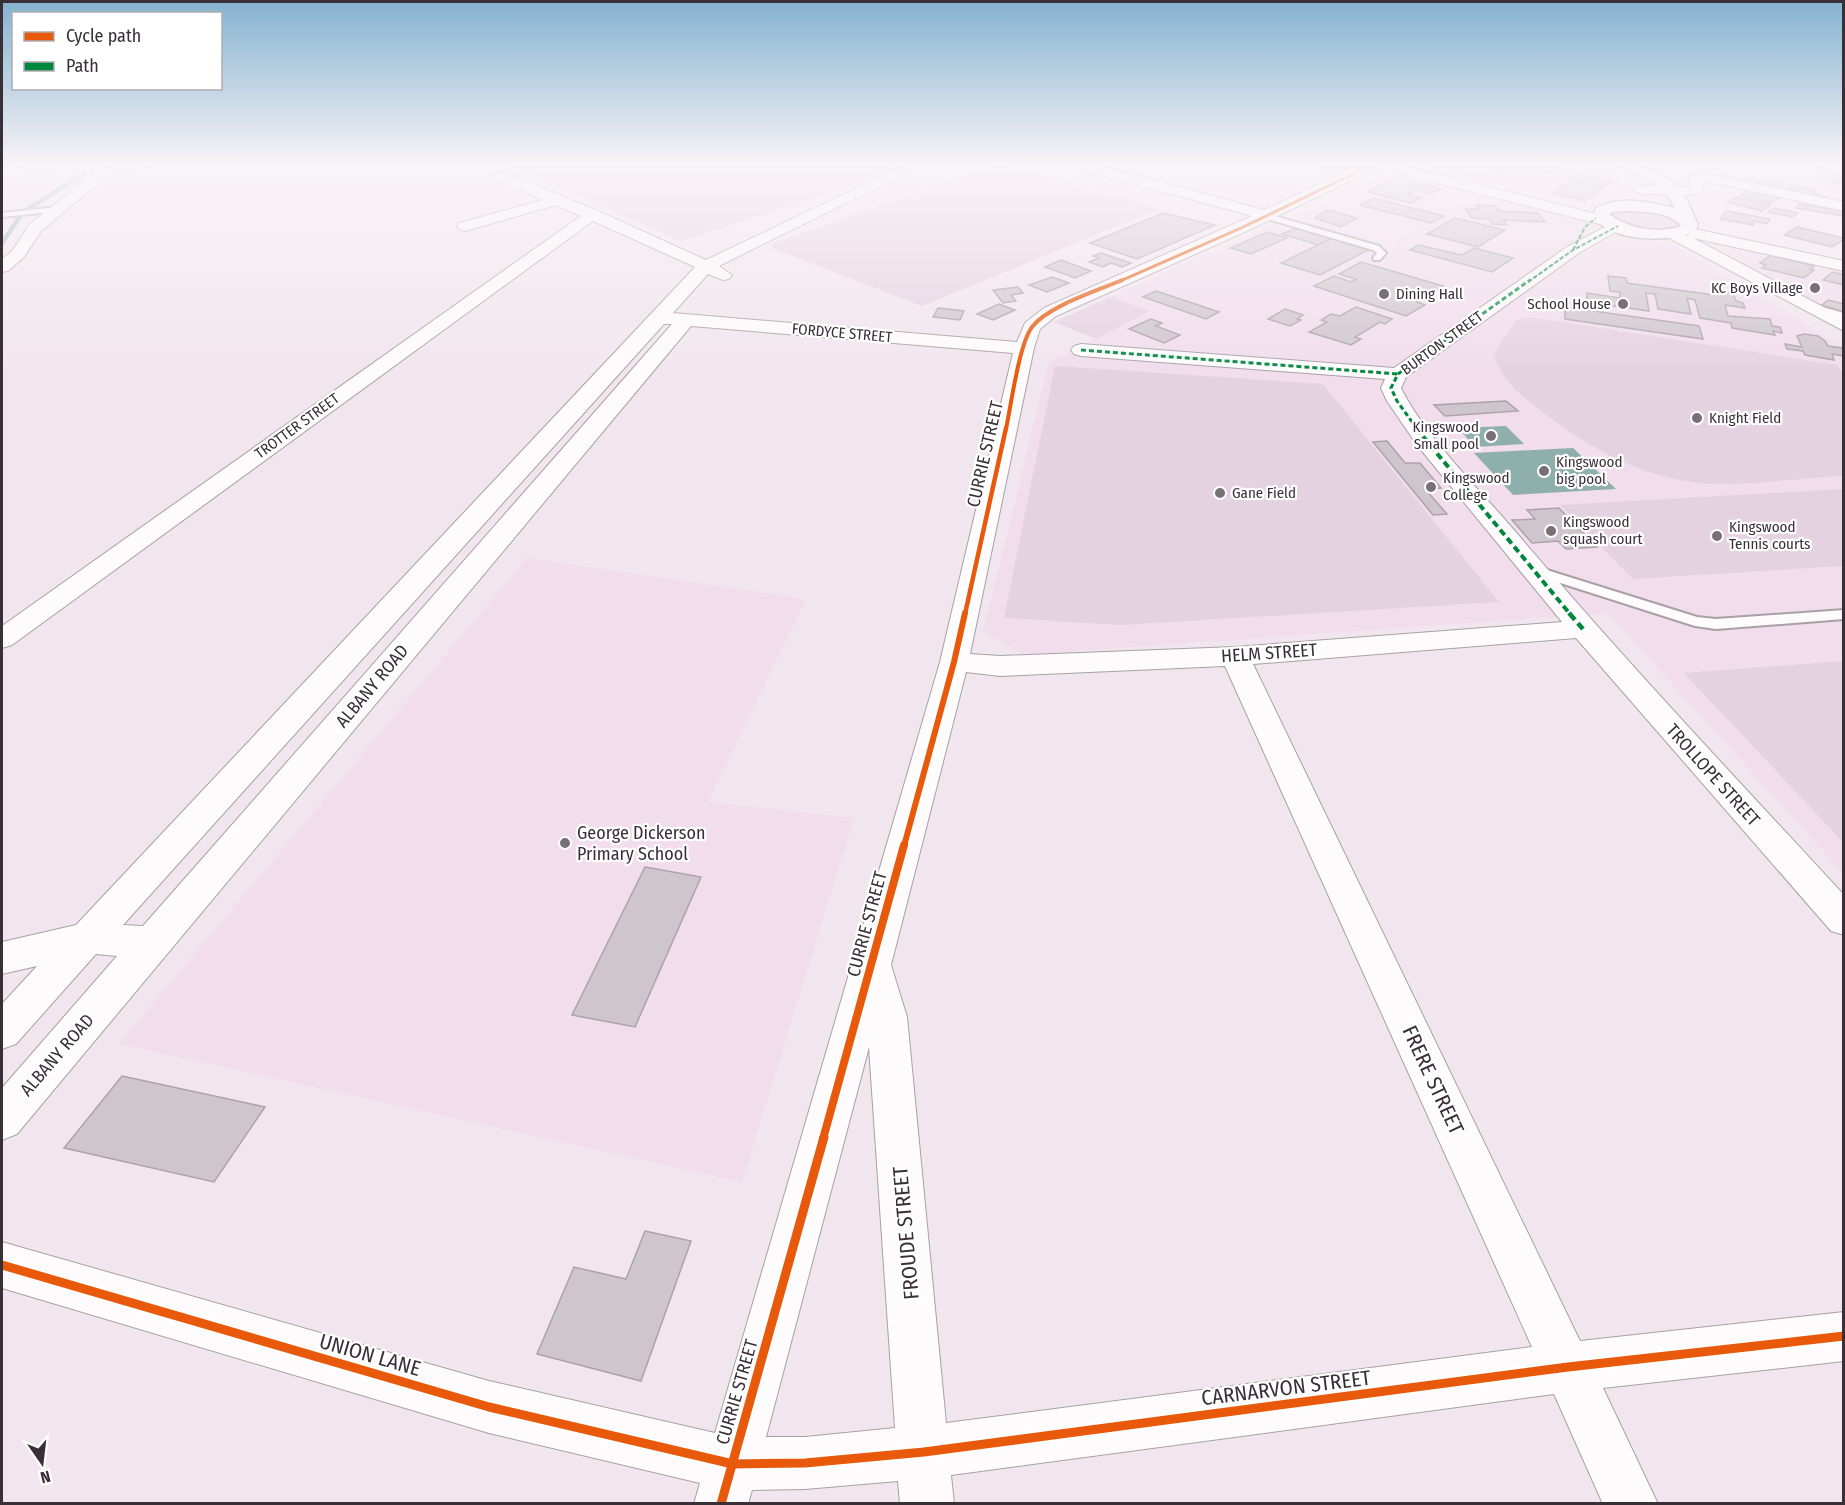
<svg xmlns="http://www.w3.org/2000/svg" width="1845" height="1505" viewBox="0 0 1845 1505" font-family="'Fira Sans Condensed',sans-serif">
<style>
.built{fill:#f1ddec}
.green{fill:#e5d2e0}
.water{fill:#8fafac}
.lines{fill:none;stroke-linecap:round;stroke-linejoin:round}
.stream{stroke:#8fafac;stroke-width:4.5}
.building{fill:#cfc6cd;stroke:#aca3a9;stroke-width:1.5}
.lane-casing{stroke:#a8a0a5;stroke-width:4}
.street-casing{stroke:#a8a0a5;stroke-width:2}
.secondary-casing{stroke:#a8a0a5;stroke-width:3}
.path{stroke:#d7d3d5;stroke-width:1.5;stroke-dasharray:1.5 1.5;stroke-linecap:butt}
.lane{fill:#fdfbfc;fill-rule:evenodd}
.street{fill:#fdfbfc;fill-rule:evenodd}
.secondary{fill:#fdfbfc;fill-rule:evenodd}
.quiet-far3{stroke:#00873e;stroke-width:2;stroke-dasharray:4.5 2;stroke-linecap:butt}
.quiet-far2{stroke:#00873e;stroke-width:3;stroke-dasharray:5 3;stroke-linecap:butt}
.quiet-far1{stroke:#00873e;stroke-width:4;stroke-dasharray:7 4;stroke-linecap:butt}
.quiet{stroke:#00873e;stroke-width:4.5;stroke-dasharray:9 4.5;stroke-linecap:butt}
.cycleway-far5-casing{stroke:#fff;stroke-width:4.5}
.cycleway-far4-casing{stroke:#fff;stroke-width:6}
.cycleway-far3-casing{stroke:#fff;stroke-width:8}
.cycleway-far2-casing{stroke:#fff;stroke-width:10}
.cycleway-far1-casing{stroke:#fff;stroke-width:11}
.cycleway-casing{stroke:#fff;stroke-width:13}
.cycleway-far5{stroke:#e8590c;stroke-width:3}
.cycleway-far4{stroke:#e8590c;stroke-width:4}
.cycleway-far3{stroke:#e8590c;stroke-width:4.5}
.cycleway-far2{stroke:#e8590c;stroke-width:6}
.cycleway-far1{stroke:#e8590c;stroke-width:8}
.cycleway{stroke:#e8590c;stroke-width:9}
.poi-dot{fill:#797076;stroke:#fff;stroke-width:2}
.labels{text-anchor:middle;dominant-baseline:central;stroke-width:4.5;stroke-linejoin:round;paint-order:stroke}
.far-poi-label{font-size:15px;fill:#383036;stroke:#fff;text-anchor:start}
.far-street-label{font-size:15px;fill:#383036;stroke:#fff}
.street-label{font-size:18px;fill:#383036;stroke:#fff}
.poi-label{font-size:18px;fill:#383036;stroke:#fff;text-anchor:start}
.near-street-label{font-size:21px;fill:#383036;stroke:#fff}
</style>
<rect width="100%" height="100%" fill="#f1e6ee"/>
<g class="built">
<path d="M1408,164h195l11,5 7,8 -3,7 -23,18 -31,-1z"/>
<path d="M1397,174l275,70 171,103v526l-235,-260 -585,42 -40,-24 66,-269 101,-50 -40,-15 274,-122z"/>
<path d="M1701,238l142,33v42l-26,-7z"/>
<path d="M527,558l279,41 -98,203 146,16 -112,364 -623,-138z"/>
</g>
<g class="green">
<path d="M505,164h395l-45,21 -174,56z"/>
<path d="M1002,164l157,45 -237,97 -150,-58 2,-5z"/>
<path d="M1412,164h92l-10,6 22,5 -16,9z"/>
<path d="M1648,210l28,8 6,8c-19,14 -52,-1 -71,-9l-1,-3 3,-3z"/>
<path d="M1110,297l40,14 -54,28 -42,-17z"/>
<path d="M1525,318h11l301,47 6,8v103c-40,2 -82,8 -123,8 -64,0 -121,-30 -171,-67 -24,-19 -47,-33 -55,-64l22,-32z"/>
<path d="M1055,366l268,18 176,218 -377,23 -118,-7z"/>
<path d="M1843,489v77l-210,13 -73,-74z"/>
<path d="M1843,661h1l-1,181 -159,-169z"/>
</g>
<g class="water">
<path d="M1506,426l18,18 -49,3 -17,-19z"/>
<path d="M1573,448l43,41 -103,6 -39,-42z"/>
</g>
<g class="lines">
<g class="stream">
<path d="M25,211l61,-39"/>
<path d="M2,243l19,-28"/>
</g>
</g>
<g class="building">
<path d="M1327,164h17l9,2 -15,6 -19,-4z"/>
<path d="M1504,164h30l79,17 -6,4 -80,-16 -11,6 -23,-5z"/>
<path d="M1826,173l18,3v9l-28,-6z"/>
<path d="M1396,178l45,11 -10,5 -14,-4 -10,5 15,3 -11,5 -44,-11z"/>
<path d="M1745,178l13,3 5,-2 24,5 -6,3 -8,-2 -4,3 -29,-7z"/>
<path d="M1584,180l23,5 -22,16 -33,-8 22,-12z"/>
<path d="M1792,185l25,6 -5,2 14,4 -4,2 -31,-7 4,-2 -8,-2z"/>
<path d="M1744,189l37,8 -10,6 -30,-8 6,-4 -5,-1z"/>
<path d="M1737,197l34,8 -9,6 -35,-9z"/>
<path d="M1373,198l71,18 -13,7 -71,-18z"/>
<path d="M1799,204l45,7v5l-48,-8z"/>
<path d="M1476,205l19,1 4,5 39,2 7,9 -42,-2 4,5 -15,-1 -3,-5 -17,-1 -7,-9h14z"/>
<path d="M1774,208l24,5 -6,4 -24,-5z"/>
<path d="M1328,210l29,8 -16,9 -26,-9z"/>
<path d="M1726,211l44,8 -3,5 -13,-3 -1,4 -32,-6z"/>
<path d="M1163,213l52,12 -78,34 -47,-16z"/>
<path d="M1455,218l50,12 -27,17 -51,-13z"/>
<path d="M1797,227l47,11v1l-12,8 -48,-12z"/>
<path d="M1296,228l36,10 -14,7 -36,-11z"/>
<path d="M1267,232l20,6 -36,16 -20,-6z"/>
<path d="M1332,238l38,11 -50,26 -39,-12z"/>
<path d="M1418,245l44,10 12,-7 39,10 -21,14 -82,-22z"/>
<path d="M1101,253l30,10 -9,4 -11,-4 -8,4 -14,-5 10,-4 -6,-2z"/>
<path d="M1771,255l43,11 -4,3 4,1 -10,8 -42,-10 4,-3 -6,-2z"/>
<path d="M1061,260l30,11 -16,7 -30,-11z"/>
<path d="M1361,262l82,24 -26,16 8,3 -19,11 -92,-30 20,-10 17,6 5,-3 -17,-5z"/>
<path d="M1833,272l11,3v10l-21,-5z"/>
<path d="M1608,276l18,2 1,5 87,12 -1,-5 20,3 3,8 7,2 2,5 -20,-3 3,11 42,3 2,7 8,1 2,6 -9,-2 2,4 -43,-7 -1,-5 -31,-5 -5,-18 -8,-2 4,16 -33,-5 -3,-15 -9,-1 3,18 -62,-9v-9l33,5v-6l-10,-1z"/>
<path d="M1052,277l17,6 -22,9 -18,-7z"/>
<path d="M1018,287l5,6 -12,2 5,6 -13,2 -10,-13z"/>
<path d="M1156,291l63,21 -13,7 -63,-22z"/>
<path d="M1828,300l16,4v8l-23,-6z"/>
<path d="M999,304l16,6 -22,10 -16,-6z"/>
<path d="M1356,307l36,12 -7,5 -5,-2 -25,15 6,2 -10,6 -42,-13 18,-10 -6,-2 10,-6 9,2z"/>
<path d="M1565,307l134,19 4,13 -138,-20z"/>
<path d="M938,308l26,3 -4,9 -27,-3z"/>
<path d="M1285,309l18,6 -6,4 4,1 -11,6 -22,-7z"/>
<path d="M1151,319l11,4 -6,3 24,9 -16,8 -35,-14z"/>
<path d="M1804,334l14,2 7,5 3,5 14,2 2,8 -12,-2 2,6 -29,-5 -2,-4 -16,-2 -2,-5 17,3 -5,-11z"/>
<path d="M1506,401l12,10 -73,5 -11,-11z"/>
<path d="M1387,441l18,22h15l21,25 -16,1 22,25 -14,1 -60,-73z"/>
<path d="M1559,508l38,39 -31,2 -8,-8 -26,2 -20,-23 23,-1 -8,-9z"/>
<path d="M645,867l56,10 -66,150 -63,-12z"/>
<path d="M122,1076l143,31 -51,75 -150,-34z"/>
<path d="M645,1231l46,10 -50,140 -104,-27 37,-87 52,12z"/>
</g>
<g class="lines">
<defs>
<g id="lane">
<path d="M2,164h12l-12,3z"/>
<path d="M57,207l4,2 -1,2 -58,6v-4z"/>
<path d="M1264,213l115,33 7,7 -6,7h-6l-1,-2 4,-5 -4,-3 -112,-33v-4z"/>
<path d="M1815,305l29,8v6l-32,-9 -2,-2z"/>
<path d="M1534,566l163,51 19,2 128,-9v9l-128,10 -21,-3 -166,-53 -2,-3z"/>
</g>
<g id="street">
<path d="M39,164h30l-7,4 -60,11v-8z"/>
<path d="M87,164h15l4,4 20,-4h28l-2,3 -44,9 -66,54 -18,27 -16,14 -6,1v-13l10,-8 18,-27 65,-51z"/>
<path d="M907,164h18l-206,102 13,9 -3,4 -6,1 -15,-6 -35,39 344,29 8,-19 19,-15 208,-92 -179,-49 -2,-3h23l170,46 98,-46h33l217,54 2,4 10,1 2,3 -47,27 -173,124 -5,11c23,47 78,101 113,142 106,125 218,244 330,365v40l-13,-4 -255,-293 -323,26 327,677 264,-29v49l-241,27 55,116h-55l-49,-110 -603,81 3,29h-54l-2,-23 -93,8 -53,1 -4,14h-54l6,-21 -211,-50 -487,-145v-46l487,139 226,52 225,-771 73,-309 -322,-27 -674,808 -15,6v-52l115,-132 -21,-2 -80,90 -14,5v-45l35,-38 -35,8v-32l74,-17 619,-658 -102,-46 -581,424 -10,3v-22l579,-410 -25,-11 -91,26 -6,-2 -2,-3 2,-3 84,-23 -46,-21 -2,-3 2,-3h10l91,38 108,49zM1377,168l230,58 -40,21 -173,121 -313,-24 -7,2 -3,4 3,4 7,2 304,23 -4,9 6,13 30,44 145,177 -327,25 -235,9 -30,-2 64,-306 6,-19 16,-13 191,-85zM664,324h8l-529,602 -20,-1zM1225,666l307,681 -586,76 -39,-406 -16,-52 75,-293 34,4zM869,1047l26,381 -90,9h-39z"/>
<path d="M1818,164h26v8l-24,-5z"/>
<path d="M1696,174l24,2 124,26v9l-124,-27 -16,-1 -2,9 -11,3 -51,-1 -7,-4 7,-4 50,1 -1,-9z"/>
<path d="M1673,229l15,7 1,-5 6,-2 149,32v10l-151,-33 151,80v13l-177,-94 -2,-3z"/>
</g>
<path id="secondary" d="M1618,164c27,0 53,10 68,35 5,8 7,17 12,25l-3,8c-29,10 -82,11 -102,-16l3,-8c23,-13 55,-6 79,0l-7,-13 -12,-10zM1626,211c18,1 44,0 55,15 -23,8 -52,3 -72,-12l4,-2z"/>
</defs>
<use href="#lane" class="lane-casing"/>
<use href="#street" class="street-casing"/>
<use href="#secondary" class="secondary-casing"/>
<path class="path" d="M1397,245l70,-39"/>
<use href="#lane" class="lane"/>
<use href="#street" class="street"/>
<use href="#secondary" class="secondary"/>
<g class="quiet-far3">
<path d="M1573,250l12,-23 11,-9"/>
<path d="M1528,282l45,-32 45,-24"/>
</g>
<g class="quiet-far2">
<path d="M1081,350l317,24"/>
<path d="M1417,429l-20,-28 -6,-13 7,-14 132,-94"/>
</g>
<path class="quiet-far1" d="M1416,428l154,186"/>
<path class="quiet" d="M1569,613l14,16"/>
<defs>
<path id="cycleway-far5" d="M1118,282l123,-54 133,-64"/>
<path id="cycleway-far4" d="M1006,429c5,-23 13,-85 26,-102 16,-21 65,-36 90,-47"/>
<path id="cycleway-far3" d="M965,614l41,-186"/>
<path id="cycleway-far2" d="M904,846l50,-184 11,-49"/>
<path id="cycleway-far1" d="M823,1139l81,-294"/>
<g id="cycleway">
<path d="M2,1265l487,142 244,57 72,-1 119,-11 644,-85 276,-31"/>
<path d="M721,1504l103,-367"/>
</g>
</defs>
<use href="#cycleway-far5" class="cycleway-far5-casing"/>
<use href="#cycleway-far4" class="cycleway-far4-casing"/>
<use href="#cycleway-far3" class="cycleway-far3-casing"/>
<use href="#cycleway-far2" class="cycleway-far2-casing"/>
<use href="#cycleway-far1" class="cycleway-far1-casing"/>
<use href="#cycleway" class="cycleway-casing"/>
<use href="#cycleway-far5" class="cycleway-far5"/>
<use href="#cycleway-far4" class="cycleway-far4"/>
<use href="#cycleway-far3" class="cycleway-far3"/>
<use href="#cycleway-far2" class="cycleway-far2"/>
<use href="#cycleway-far1" class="cycleway-far1"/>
<use href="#cycleway" class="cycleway"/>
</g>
<linearGradient id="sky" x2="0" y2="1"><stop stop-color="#84b2d0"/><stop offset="0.44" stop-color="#f9f4f7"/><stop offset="1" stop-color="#f9f4f7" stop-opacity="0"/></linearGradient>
<rect width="1845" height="375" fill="url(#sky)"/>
<g class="poi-dot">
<circle cx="1815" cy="288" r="6"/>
<circle cx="1384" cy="294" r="6"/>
<circle cx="1623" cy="304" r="6"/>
<circle cx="1697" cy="418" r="6"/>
<circle cx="1491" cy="436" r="6"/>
<circle cx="1544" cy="471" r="6"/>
<circle cx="1431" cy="487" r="6"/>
<circle cx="1220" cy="493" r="6"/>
<circle cx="1551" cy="531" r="6"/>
<circle cx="1717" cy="536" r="6"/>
<circle cx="565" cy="843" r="6"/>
</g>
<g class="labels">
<g class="far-poi-label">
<text x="1803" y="288" text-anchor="end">KC Boys Village</text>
<text x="1396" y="294">Dining Hall</text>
<text x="1611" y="304" text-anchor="end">School House</text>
<text x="1709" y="418">Knight Field</text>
<text x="1479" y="427" text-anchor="end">Kingswood<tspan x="1479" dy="17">Small pool</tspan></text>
<text x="1556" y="462">Kingswood<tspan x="1556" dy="17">big pool</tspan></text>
<text x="1443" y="478">Kingswood<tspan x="1443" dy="17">College</tspan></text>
<text x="1232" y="493">Gane Field</text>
<text x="1563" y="522">Kingswood<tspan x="1563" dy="17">squash court</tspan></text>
<text x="1729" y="527">Kingswood<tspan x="1729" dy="17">Tennis courts</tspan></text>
</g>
<g class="far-street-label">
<text transform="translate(842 333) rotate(5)">FORDYCE STREET</text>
<text transform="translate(1442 343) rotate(-36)">BURTON STREET</text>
<text transform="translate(297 426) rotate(-36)">TROTTER STREET</text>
</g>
<g class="street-label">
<text transform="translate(985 454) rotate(-77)">CURRIE STREET</text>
<text transform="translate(1269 653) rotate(-4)">HELM STREET</text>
<text transform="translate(372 686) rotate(-50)">ALBANY ROAD</text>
<text transform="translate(1713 775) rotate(48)">TROLLOPE STREET</text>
<text transform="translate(867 924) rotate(-75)">CURRIE STREET</text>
<text transform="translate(57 1055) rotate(-49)">ALBANY ROAD</text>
<text transform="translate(737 1392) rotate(-74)">CURRIE STREET</text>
</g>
<g class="poi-label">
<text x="577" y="833">George Dickerson<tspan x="577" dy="21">Primary School</tspan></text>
</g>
<g class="near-street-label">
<text transform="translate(1433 1080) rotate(65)">FRERE STREET</text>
<text transform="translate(906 1233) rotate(-95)">FROUDE STREET</text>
<text transform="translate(370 1355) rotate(16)">UNION LANE</text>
<text transform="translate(1286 1388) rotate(-7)">CARNARVON STREET</text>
</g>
</g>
<rect width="1845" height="1505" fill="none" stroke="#383036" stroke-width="6"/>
<rect x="12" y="12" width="210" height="78" fill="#ffffff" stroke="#afacaf" stroke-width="1.5"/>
<rect x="24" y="32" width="30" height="9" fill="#e8590c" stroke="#afacaf" stroke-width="1.5"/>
<text x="66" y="42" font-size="18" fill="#383036">Cycle path</text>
<rect x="24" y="62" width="30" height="9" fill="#00873e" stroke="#afacaf" stroke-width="1.5"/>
<text x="66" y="72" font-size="18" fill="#383036">Path</text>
<g transform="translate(42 1463) rotate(166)" stroke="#ffffff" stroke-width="4.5" paint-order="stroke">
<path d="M0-4.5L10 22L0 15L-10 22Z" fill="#383036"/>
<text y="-9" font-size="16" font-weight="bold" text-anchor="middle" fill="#383036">N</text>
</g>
</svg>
